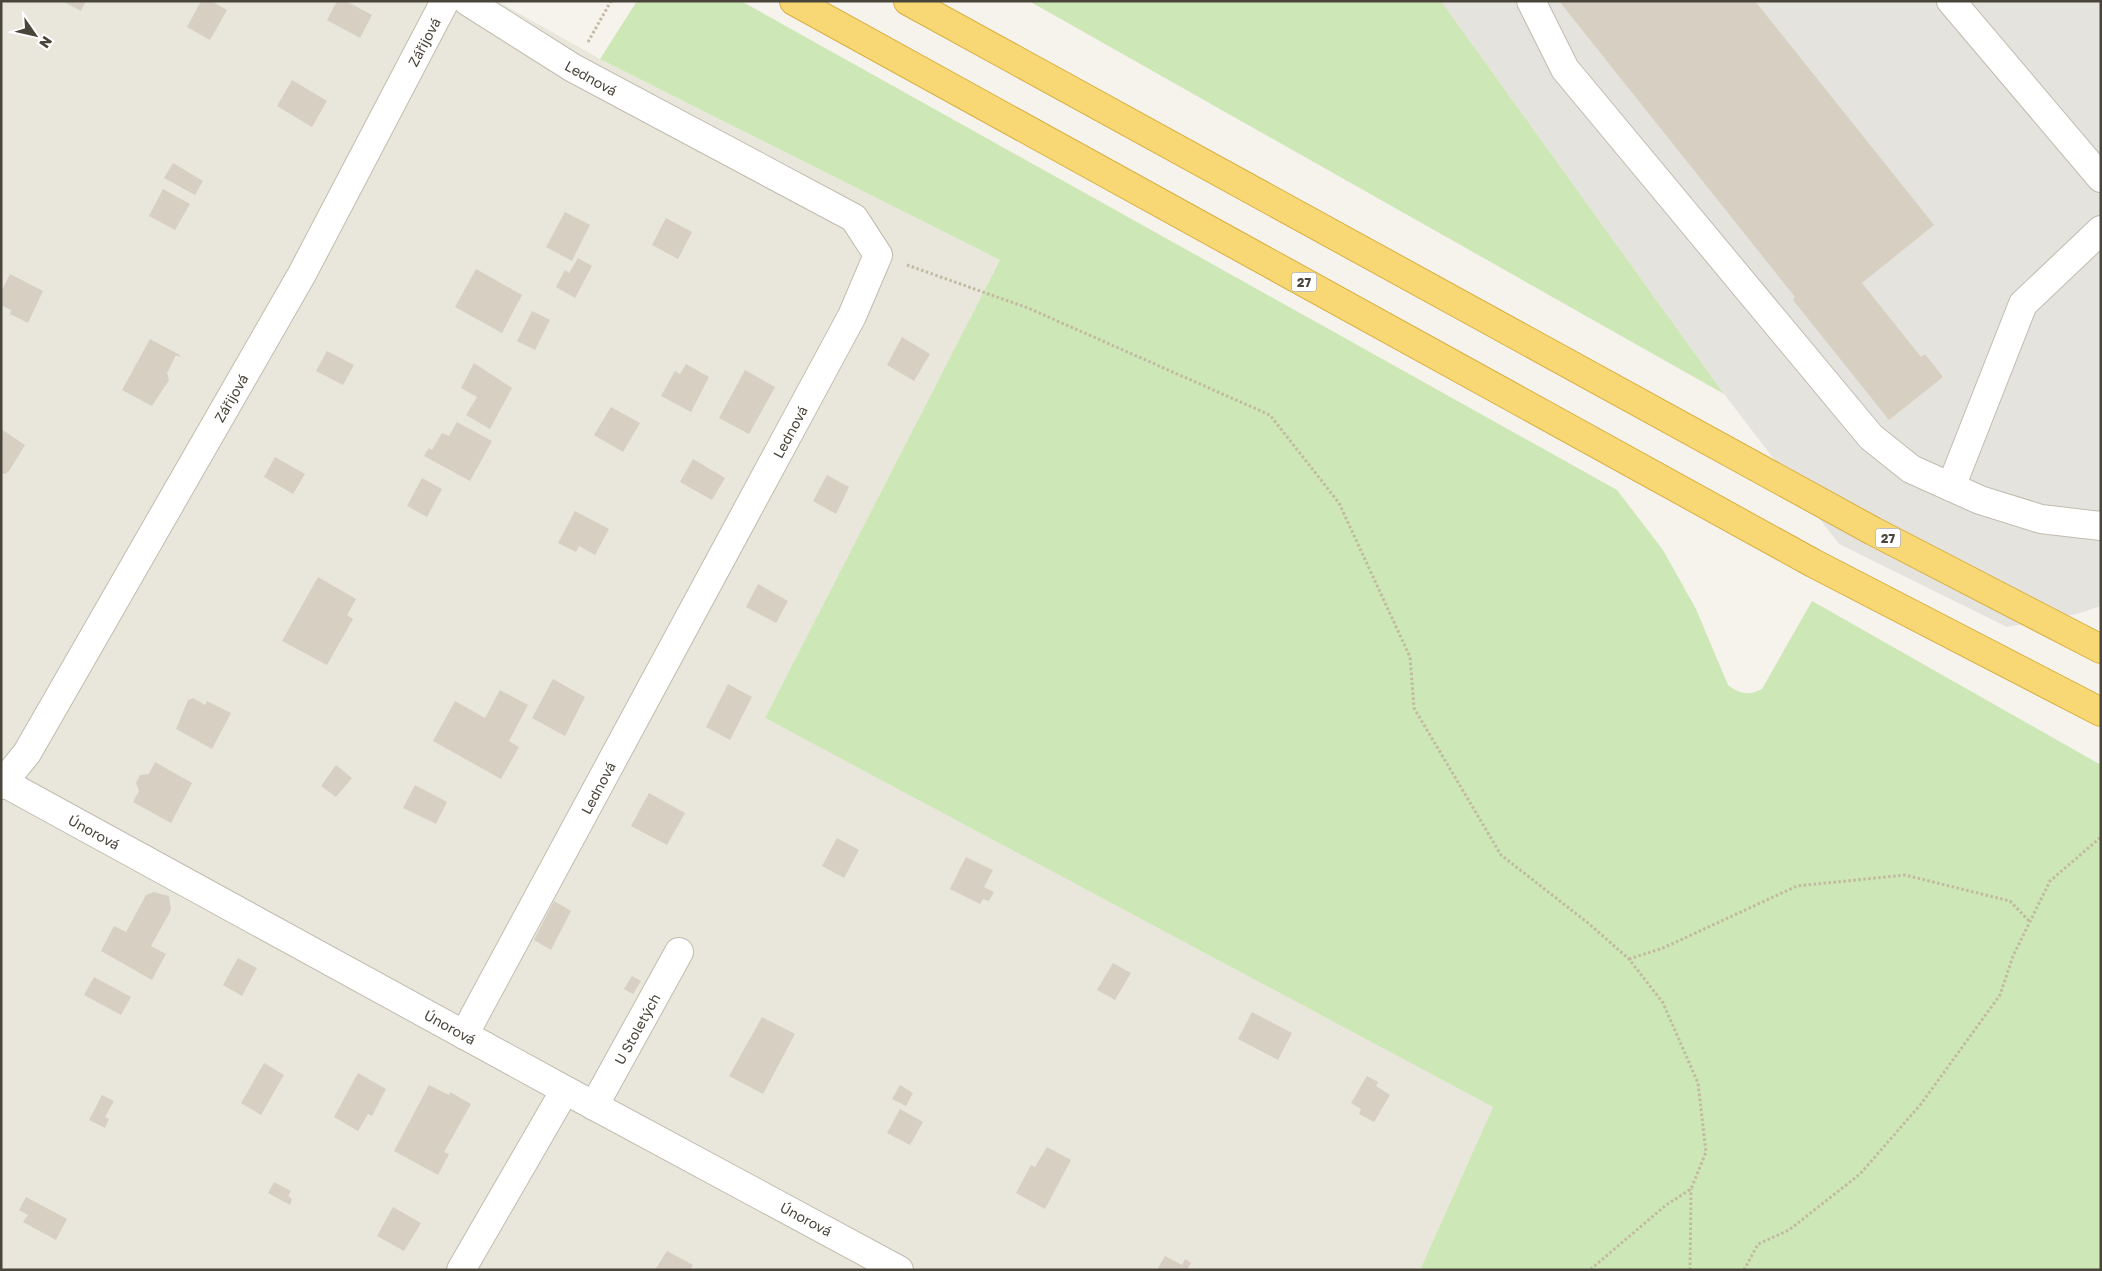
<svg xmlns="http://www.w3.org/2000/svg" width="2102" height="1271" viewBox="0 0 2102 1271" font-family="'Golos Text',sans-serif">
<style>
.residential{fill:#e9e6db}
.industrial{fill:#e5e3dd}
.green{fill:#cee7b7}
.building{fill:#d7d0c2}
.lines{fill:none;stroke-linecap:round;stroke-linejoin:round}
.minor-casing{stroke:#c1bcaf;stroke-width:30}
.highway-casing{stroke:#d8af43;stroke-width:30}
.path{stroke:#c2b9a1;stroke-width:3;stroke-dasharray:2.5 2.5;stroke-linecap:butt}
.minor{stroke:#fff;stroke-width:28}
.highway{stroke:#f8d874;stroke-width:28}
.labels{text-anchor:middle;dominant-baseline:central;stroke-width:4;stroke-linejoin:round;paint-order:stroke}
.shield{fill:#fff;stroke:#807d75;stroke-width:1}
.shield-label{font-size:12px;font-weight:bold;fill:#4a453a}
.street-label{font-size:14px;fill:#4a453a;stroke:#fff}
</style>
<rect width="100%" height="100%" fill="#f5f3ec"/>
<path class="residential" d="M1,1h496l103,58 400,201 -235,458 728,389 -73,163h-1419z"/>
<path class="industrial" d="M1441,1h660v605l-24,8 -70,13 -168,-83 -115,-150z"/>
<g class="green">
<path d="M637,1h104l876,489 46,60 33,59 32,76c12,9 20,11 34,4l50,-88 289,164v505h-681l73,-163 -728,-389 235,-458 -400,-201z"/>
<path d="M1029,1h412l283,393z"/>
</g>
<g class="building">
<path d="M62,1h24l-5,10z"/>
<path d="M201,1h10l16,9 -17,30 -23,-13z"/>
<path d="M337,1h9l26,14 -12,23 -33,-18z"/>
<path d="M1559,1h196l179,224 -72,58 59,74 4,-3 18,23 -54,43 -96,-120 2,-3z"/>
<path d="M292,80l35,21 -15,26 -35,-21z"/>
<path d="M173,163l30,18 -8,14 -31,-17z"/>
<path d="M163,189l27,15 -15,26 -26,-14z"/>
<path d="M565,212l25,13 -18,36 -26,-14z"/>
<path d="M666,218l26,14 -14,27 -26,-14z"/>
<path d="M578,258l14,8 -17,32 -19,-11 9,-17 4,3z"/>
<path d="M476,269l46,26 -20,38 -47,-26z"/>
<path d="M10,274l33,17 -15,32 -18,-9 1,-4 -10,-5v-13z"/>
<path d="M532,311l18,9 -15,30 -18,-9z"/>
<path d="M902,337l28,17 -16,27 -27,-16z"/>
<path d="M150,339l30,16 -1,2 -3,-2 -9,18 2,7 -17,26 -30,-16z"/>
<path d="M327,351l27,14 -11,20 -27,-14z"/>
<path d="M474,363l38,25 -22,41 -24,-14 11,-18 -16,-9z"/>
<path d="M686,364l23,13 -18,35 -30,-16 14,-25 5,3z"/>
<path d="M745,370l30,17 -26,47 -30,-16z"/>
<path d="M611,407l29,16 -17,29 -29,-17z"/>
<path d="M457,422l35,19 -22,40 -46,-25 5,-8 3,2 10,-17 7,3z"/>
<path d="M1,429l24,16 -16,26 -4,3 -4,-1z"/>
<path d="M275,457l30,17 -12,20 -29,-17z"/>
<path d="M693,459l32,19 -13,22 -32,-18z"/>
<path d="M827,475l22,12 -13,27 -23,-13z"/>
<path d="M422,478l20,11 -15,28 -20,-11z"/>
<path d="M575,511l34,18 -14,26 -16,-9 -3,6 -18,-9z"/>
<path d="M318,577l38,22 -9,16 6,4 -26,46 -45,-24z"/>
<path d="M758,584l30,17 -12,22 -30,-16z"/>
<path d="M553,679l32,18 -20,39 -33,-18z"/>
<path d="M728,684l24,13 -22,43 -24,-13z"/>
<path d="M500,690l28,15 -19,36 10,6 -18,32 -68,-38 22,-40 30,17z"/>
<path d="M193,698l12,7 2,-4 24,12 -19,36 -36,-20 12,-29z"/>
<path d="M155,762l37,21 -21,40 -38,-21 6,-11 -3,-8 4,-8 9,-1z"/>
<path d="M336,765l16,13 -16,19 -15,-11z"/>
<path d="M415,785l32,17 -11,22 -33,-16z"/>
<path d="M649,793l36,20 -18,32 -36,-19z"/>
<path d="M837,838l22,12 -15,28 -22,-12z"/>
<path d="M966,857l27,13 -9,17 10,5 -5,9 -6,-2 -3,5 -30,-15z"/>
<path d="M154,892l15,4 2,14 -20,36 15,8 -14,26 -51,-29 13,-25 12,6 20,-37z"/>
<path d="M554,901l17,10 -20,39 -17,-10z"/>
<path d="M238,958l19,10 -15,28 -19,-11z"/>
<path d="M1113,963l18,10 -16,27 -18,-10z"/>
<path d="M632,976l9,5 -8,13 -9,-5z"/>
<path d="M94,977l37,20 -10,18 -37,-20z"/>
<path d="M1252,1012l40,21 -14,27 -40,-21z"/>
<path d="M762,1017l33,17 -32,60 -34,-18z"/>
<path d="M264,1063l20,12 -23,40 -20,-12z"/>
<path d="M358,1073l28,16 -14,27 -4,-2 -10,17 -24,-14z"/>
<path d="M1367,1076l11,6 -2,4 14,9 -16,27 -15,-8 2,-5 -10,-6z"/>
<path d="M429,1085l20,10 1,-3 21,12 -27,48 5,2 -11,21 -44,-24z"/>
<path d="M900,1085l13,8 -7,13 -14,-7z"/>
<path d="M102,1095l12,6 -9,16 4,2 -4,9 -16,-8z"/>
<path d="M900,1109l23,13 -13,23 -23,-12z"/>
<path d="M1047,1147l24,13 -26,49 -29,-16 15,-28 4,2z"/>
<path d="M274,1182l17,9 -3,5 4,3 -2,6 -22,-12z"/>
<path d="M26,1197l41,22 -11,21 -33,-18 5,-7 -9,-5z"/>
<path d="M393,1207l28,16 -17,28 -27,-15z"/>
<path d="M667,1251l26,14 -3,5h-35z"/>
<path d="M1165,1256l17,9 3,-6 6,4 -3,5 3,2h-34z"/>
</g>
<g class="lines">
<defs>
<g id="minor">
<path d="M1531,1l34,68 306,368 40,32 69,31 61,19 60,7"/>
<path d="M1951,1l150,177"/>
<path d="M1951,487l72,-183 78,-74"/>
<path d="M1,781l564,309 334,180"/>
<path d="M1,785l26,-32 275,-479 143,-273"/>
<path d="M464,1035l388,-719 26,-61 -24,-37 -281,-150 -106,-67"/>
<path d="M594,1106l85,-154"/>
<path d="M461,1270l104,-180"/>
</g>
<g id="highway">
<path d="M794,1l1019,562 288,149"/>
<path d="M908,1l965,530 228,118"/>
</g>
</defs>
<use href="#minor" class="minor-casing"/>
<use href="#highway" class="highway-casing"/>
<g class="path">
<path d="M588,42l23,-41"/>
<path d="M907,265l121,43 242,107 69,88 71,154 4,51 87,147 87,68 41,36 34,44 35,80 8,69 -15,37 -25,16 -75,64 -4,1"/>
<path d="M1629,959l34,-11 134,-62 108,-11 105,26 20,21"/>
<path d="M1690,1270l1,-81"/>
<path d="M1744,1270l14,-26 31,-14 71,-56 61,-70 79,-109 13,-39 37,-75 51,-44"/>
</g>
<use href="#minor" class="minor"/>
<use href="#highway" class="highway"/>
</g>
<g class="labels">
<g class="shield">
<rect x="1291.5" y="272.5" width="25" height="19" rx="4"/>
<rect x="1875.5" y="528.5" width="25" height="19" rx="4"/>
</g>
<g class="shield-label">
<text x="1304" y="282">27</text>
<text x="1888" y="538">27</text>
</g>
<g class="street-label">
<text transform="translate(424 42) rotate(-62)">Zářijová</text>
<text transform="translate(591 78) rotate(29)">Lednová</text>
<text transform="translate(231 398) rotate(-60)">Zářijová</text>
<text transform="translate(790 432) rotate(-62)">Lednová</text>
<text transform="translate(598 788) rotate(-62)">Lednová</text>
<text transform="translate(94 832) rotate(29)">Únorová</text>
<text transform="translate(450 1027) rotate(29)">Únorová</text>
<text transform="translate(637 1029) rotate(-61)">U Stoletých</text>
<text transform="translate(806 1219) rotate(28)">Únorová</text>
</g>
</g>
<rect width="2102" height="1271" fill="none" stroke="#4a453a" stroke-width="5"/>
<g transform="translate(35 35) rotate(124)" stroke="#ffffff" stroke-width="4" paint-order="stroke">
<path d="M0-4L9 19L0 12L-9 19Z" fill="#4a453a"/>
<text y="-8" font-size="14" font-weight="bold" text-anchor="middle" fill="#4a453a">N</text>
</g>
</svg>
